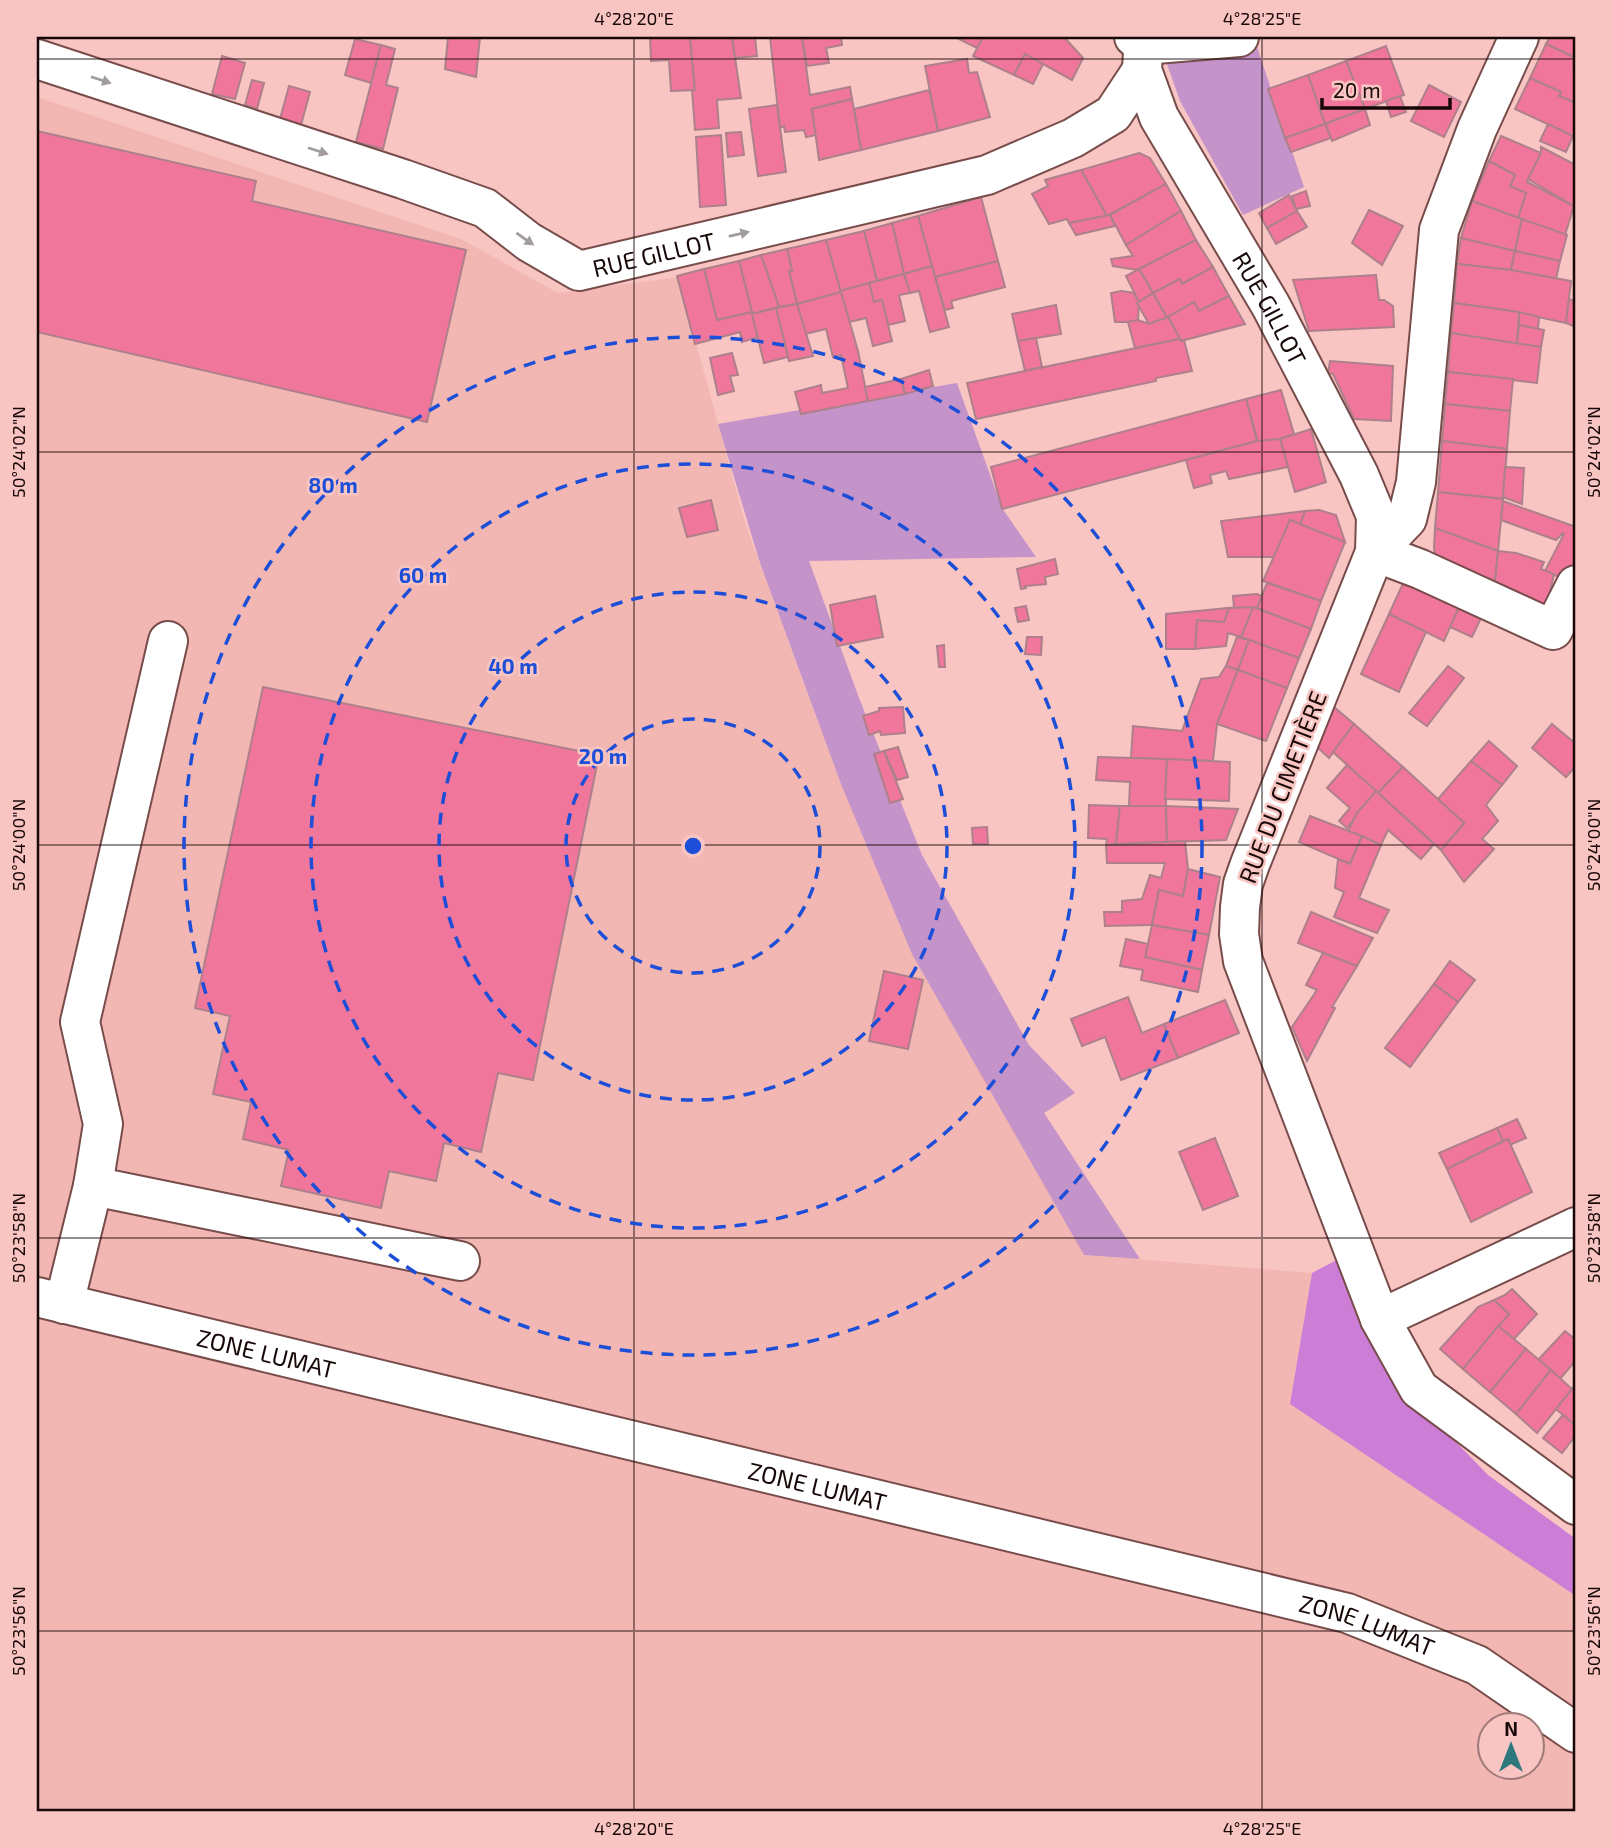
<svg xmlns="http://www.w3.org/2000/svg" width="1613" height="1848" viewBox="0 0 1613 1848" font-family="'Exo 2',sans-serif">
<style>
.built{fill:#f2b7b3;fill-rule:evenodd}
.green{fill:#c393c9}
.forest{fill:#cc7dd6}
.building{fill:#f0779b;stroke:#ad808b;stroke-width:2}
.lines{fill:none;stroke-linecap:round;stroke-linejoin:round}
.minor-casing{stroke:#774c4a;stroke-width:42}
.minor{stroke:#fff;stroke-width:38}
.oneway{fill:#a29c9c}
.ticks{fill:none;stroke:#170707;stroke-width:2;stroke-opacity:0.45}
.ring{fill:none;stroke:#1d4ed8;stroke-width:3.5;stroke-dasharray:12 9}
.labels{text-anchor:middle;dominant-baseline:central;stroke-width:5;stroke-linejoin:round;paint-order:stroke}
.street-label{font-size:24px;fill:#170707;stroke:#f8c5c2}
.centre{fill:#1d4ed8;stroke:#f8c5c2;stroke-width:3.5}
.ring-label{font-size:21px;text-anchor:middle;font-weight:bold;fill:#1d4ed8;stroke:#f8c5c2;stroke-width:5;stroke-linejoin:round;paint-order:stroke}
.neatline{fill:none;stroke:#170707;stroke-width:2.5}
.ticks-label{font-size:18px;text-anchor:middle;fill:#170707}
</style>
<rect width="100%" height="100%" fill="#f8c5c2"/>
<path class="built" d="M37,97l424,142 97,54 120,-16 68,249 95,258 243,471 228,18 -22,131 286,192v215h-1539zM1490,1726h42v42h-42z"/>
<g class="green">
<path d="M1256,44l48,143 -61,28 -63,-114 -13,-37z"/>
<path d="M957,383l45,125 34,49 -227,4 50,137 63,157 107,190 46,48 -31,20 96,146 -56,-4 -172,-301 -71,-170 -81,-221 -42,-139z"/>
</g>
<path class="forest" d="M1348,1254l35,113 105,108 88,64v57l-286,-192 22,-131z"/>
<g class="building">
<path d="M448,37h32l-4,40 -31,-8z"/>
<path d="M650,37h40l5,53 -24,1 -2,-31 -18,1z"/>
<path d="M690,37h42l9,61 -24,2 2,28 -24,2 -3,-40h3z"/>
<path d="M732,37h23l2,19 -22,2z"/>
<path d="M770,37h32l8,58 40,-8 2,12 -40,10 4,26 -10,2 -2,-7 -19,2 -1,-6 -4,2z"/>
<path d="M802,37h39l1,8 -16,3 3,15 -22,3z"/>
<path d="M955,37h28l-6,11z"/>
<path d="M983,37h81l19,21 -11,22 -47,-26 -11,21 -41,-19z"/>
<path d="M1550,37h26v21l-30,-14z"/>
<path d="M355,39l26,6 -10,38 -26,-8z"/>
<path d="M1546,44l30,14 -3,12 3,2v31l-17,-7 2,-4 -31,-14z"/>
<path d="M381,45l14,4 -9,36 12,3 -15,61 -27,-7z"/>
<path d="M1386,46l18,49 -39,14 -19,-48z"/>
<path d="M1025,54l18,10 -10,20 -19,-9z"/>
<path d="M222,56l23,7 -10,36 -23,-5z"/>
<path d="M967,59l2,14 8,-1 13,45 -52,14 -13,-65z"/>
<path d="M1346,61l19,48 -40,15 -17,-49z"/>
<path d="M1308,75l17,49 -40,14 -17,-49z"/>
<path d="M1530,78l31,14 -2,4 17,7v26l-3,7 -58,-27z"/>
<path d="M252,80l12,3 -7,26 -12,-4z"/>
<path d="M1429,85l32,17 -17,35 -33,-16z"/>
<path d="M289,86l21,6 -9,33 -21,-6z"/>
<path d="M929,90l9,41 -77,19 -7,-41z"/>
<path d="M1400,96l6,16 -15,5 -5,-16z"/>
<path d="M852,99l9,51 -42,10 -7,-51z"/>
<path d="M777,105l9,67 -28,4 -9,-67z"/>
<path d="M1365,109l5,16 -38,16 -7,-17z"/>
<path d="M1325,124l6,14 -40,14 -6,-14z"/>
<path d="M1548,124l25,12 -7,16 -26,-11z"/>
<path d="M37,131l219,50 -4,20 214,49 -39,172 -390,-90z"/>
<path d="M741,132l3,23 -16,2 -2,-24z"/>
<path d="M721,135l5,70 -26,2 -4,-70z"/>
<path d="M1501,136l40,17 -14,29 47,24 -9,29 -47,-17 8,-25 -16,-7 5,-11 -26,-14z"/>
<path d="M1541,147l35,18v35l-2,6 -46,-27 13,-26z"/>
<path d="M1139,153l11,5 16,26 -59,32 -26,-46z"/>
<path d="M1489,161l26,14 -5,11 16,7 -8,25 -46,-17z"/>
<path d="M1081,170l26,46 -38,7 -2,-4 -18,5 -17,-30 16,-8 -3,-6z"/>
<path d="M1166,184l15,27 -55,34 -16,-30z"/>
<path d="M1306,191l4,15 -14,3 -4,-13z"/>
<path d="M1289,195l8,16 -30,17 -8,-15z"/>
<path d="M981,197l17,64 -63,16 -17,-61z"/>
<path d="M1472,201l50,18 -7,32 -54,-13z"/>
<path d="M1369,210l34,16 -21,39 -30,-22z"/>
<path d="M1181,211l15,29 -59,30 -24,-4 -2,-7 22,-3 -7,-11z"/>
<path d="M1297,211l10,16 -31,17 -9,-16z"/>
<path d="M1110,215l5,11 -39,9 -7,-12z"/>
<path d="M918,216l14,50 -28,8 -12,-51z"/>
<path d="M1522,219l45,16 -7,26 -45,-10z"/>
<path d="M892,223l12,51 -27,7 -13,-50z"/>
<path d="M864,231l13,50 -37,10 -14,-51z"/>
<path d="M1461,238l54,13 -4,19 -54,-6z"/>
<path d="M826,240l15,52 -44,12 -8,-33h3l-5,-22z"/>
<path d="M1196,240l17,27 -31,17 -2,-5 -27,14 -14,-24z"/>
<path d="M787,249l5,22h-3l8,33 -18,3 -18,-52z"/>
<path d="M1515,251l45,10 -4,18 -45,-9z"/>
<path d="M761,255l18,52 -27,7 -13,-53z"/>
<path d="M739,261l13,51 -35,8 -13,-51z"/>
<path d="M998,261l7,26 -54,14 2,7 -8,2 -10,-33z"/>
<path d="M1457,264l54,6 60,11 -5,42 -60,-13 -52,-7z"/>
<path d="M932,266l17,61 -19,5 -11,-41 -9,2 -6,-19z"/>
<path d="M1213,267l16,29 -30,15 -5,-9 -27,16 -14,-25 27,-14 2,5z"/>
<path d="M704,269l13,51 35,-8 6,25 -16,5 -2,-10 -45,12 -18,-68z"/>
<path d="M1139,269l14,24 -14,9 -13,-26z"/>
<path d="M904,274l6,19 -11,2 6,26 -17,4 -6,-25 -8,2 -5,-19z"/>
<path d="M1376,275l3,25h5l9,6 1,21 -85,4 -16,-51z"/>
<path d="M869,283l5,19 8,-2 10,41 -19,5 -7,-28 -17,4 -9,-31z"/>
<path d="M1121,291l13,2 5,9 -1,18 -10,2h-13l-4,-29z"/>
<path d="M841,292l17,59 10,50 -67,13 -6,-22 26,-7 1,8 26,-5 -7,-33 -8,2 -7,-28 -21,5 -8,-30z"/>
<path d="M1153,293l14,25 -18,6 -12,-21z"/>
<path d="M1229,296l16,28 -64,17 -13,-24 26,-15 5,9z"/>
<path d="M1569,299l7,3v25l-10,-4z"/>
<path d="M1454,303l65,9 -2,33 -66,-12z"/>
<path d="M797,304l16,52 -24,5 -13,-53z"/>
<path d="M1056,305l5,29 -43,7 -6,-27z"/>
<path d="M776,308l12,49 -24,6 -12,-49z"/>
<path d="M1519,312l20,5 -1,12 -19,-4z"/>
<path d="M1168,317l12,22 -45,9 -7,-26 10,-2 11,4z"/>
<path d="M1519,325l25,5 -3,17 -24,-2z"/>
<path d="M1451,333l90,14 -4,36 -89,-11z"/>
<path d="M1036,338l6,29 -17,4 -7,-30z"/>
<path d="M1180,339l1,2 3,-1 8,31 -36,7v3l-180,38 -9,-36z"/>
<path d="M732,353l6,22 -8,1 4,15 -16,4 -8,-37z"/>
<path d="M1330,361l63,5 -2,55 -37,-2 -21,-45 -5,-1z"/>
<path d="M929,370l4,16 -28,8 -4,-15z"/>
<path d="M1448,372l65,7 -3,32 -65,-7z"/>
<path d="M901,379l4,15 -37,7 -3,-14z"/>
<path d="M1281,390l13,44 -14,5 -22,3 -12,-43z"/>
<path d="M1246,399l11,42 -255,68 -11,-42z"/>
<path d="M1445,404l65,7 -3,38 -65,-8z"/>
<path d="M1311,429l15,53 -31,10 -15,-53z"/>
<path d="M1280,439l8,28 -59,12 -3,-8 -16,4 2,8 -18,5 -8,-28 71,-19z"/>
<path d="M1442,441l65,8 -4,50 -65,-7z"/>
<path d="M1505,467l19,1 -2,36 -19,-7z"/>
<path d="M1438,492l65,7 -5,52 -63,-23z"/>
<path d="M711,500l7,30 -31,7 -8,-29z"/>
<path d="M1503,501l73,26v49l-3,7 -28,-12 19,-37 -1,-1 -7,7 -55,-20z"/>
<path d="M1319,510l17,5 9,27 -45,-17 5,-14z"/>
<path d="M1305,511l-5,14 -10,-5 -15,37h-47l-7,-36z"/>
<path d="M1290,520l55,22 -24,59 -58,-20z"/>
<path d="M1435,528l63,23 -4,41 -58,-28 -2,-17z"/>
<path d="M1498,551l18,2 28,9 -3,7 13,5 -8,36 -52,-18z"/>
<path d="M1055,559l3,15 -13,3 1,7 -21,2 1,2 -5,1 -4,-20z"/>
<path d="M1405,579l55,26 -16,36 -55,-27z"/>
<path d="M1267,583l54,18 -10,28 -54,-21z"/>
<path d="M1257,594l5,2 -5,12h-23l-1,-12z"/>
<path d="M875,596l8,41 -46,9 -7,-41z"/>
<path d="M1460,605l22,11 -10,21 -22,-10z"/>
<path d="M1026,606l3,14 -11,2 -3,-14z"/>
<path d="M1253,607l58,22 -12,29 -58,-21z"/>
<path d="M1253,607l-12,30 -13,-4 -2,13 -31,3 2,-29 27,2 5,-14z"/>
<path d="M1229,608l-5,14 -27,-2 -2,29h-29v-35z"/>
<path d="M1389,614l37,18 -27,60 -38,-18z"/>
<path d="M1027,637h15l-1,18 -16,-1z"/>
<path d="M1237,637l12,3 -11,30 -12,-4z"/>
<path d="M1249,640l50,18 -12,30 -49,-18z"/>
<path d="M944,645l1,22h-6l-2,-21z"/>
<path d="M1226,666l12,4 -21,54 -4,37 -82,-3 2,-32 49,5 19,-52 18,-2z"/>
<path d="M1448,666l16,12 -37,48 -18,-13z"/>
<path d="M1238,670l49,18 -21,53 -49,-17z"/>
<path d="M263,687l336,68 -66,325 -35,-7 -17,79 -37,-9 -8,38 -47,-10 -8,37 -100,-22 8,-36 -46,-11 8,-37 -38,-8 17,-78 -35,-8z"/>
<path d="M903,707l2,26 -24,2 -1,-4 -11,4 -6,-19 16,-5v-3z"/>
<path d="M1334,707l20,17 -25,34 -13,-12z"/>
<path d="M1354,724l49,43 -25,26 -45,-41z"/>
<path d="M1552,724l24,20v22l-10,11 -34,-29z"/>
<path d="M1489,741l28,25 -15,19 -31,-24z"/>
<path d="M898,747l10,30 -11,3 -13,-29z"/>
<path d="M884,751l19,48 -13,4 -16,-49z"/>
<path d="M1098,757l69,2 -1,47h-37l1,-24 -34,-2z"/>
<path d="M1167,759l63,3 -1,39 -64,-2z"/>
<path d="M1471,761l31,24 -16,20 12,16 -16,18 12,10 -30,33 -23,-32 23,-27 -26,-24z"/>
<path d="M1347,765l29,26 -29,37 -8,-7 11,-13 -23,-20z"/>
<path d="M1403,767l61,56 -23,27 -63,-57z"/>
<path d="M1376,791l58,53 -13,15 -33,-29 -7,15 -33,-14 9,-18z"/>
<path d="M1089,805l31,1 -4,38 -10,1 1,-6 -19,-1z"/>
<path d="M1120,806h46l1,36 -51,2z"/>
<path d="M1166,806l72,3 -12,31 -59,2z"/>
<path d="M1310,816l52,20 -12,28 -51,-22z"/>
<path d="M987,827l1,17h-15l-1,-16z"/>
<path d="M1362,836l19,9 -22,53 30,12 -12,23 -43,-16 10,-25 -9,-4 3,-29 12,5z"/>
<path d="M1185,841l3,28 -5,27 -24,-6 -7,35 -47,1 -1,-14h18v-11l20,-2 8,-24 11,3 4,-15h-58l-1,-18z"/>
<path d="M1188,869l32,8 -11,58 -57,-10 7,-35 24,6z"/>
<path d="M1311,912l62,26 -16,28 -59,-23z"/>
<path d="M1152,925l57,10 -7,35 -57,-13z"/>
<path d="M1126,939l22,5 -3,13 57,13 -4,22 -57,-12 2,-10 -23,-4z"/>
<path d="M1323,953l34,13 -25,41 3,1 -28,53 -15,-34 25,-37 -11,-5z"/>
<path d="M1450,961l25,19 -17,22 -24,-18z"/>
<path d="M884,971l39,9 -15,69 -39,-8z"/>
<path d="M1434,984l24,18 -48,65 -25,-19z"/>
<path d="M1128,997l14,36 22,-9 14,34 -57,22 -16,-43 -23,9 -11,-27z"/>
<path d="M1225,1000l14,33 -61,25 -14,-34z"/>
<path d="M1517,1119l9,19 -16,7 -2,-6 -5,2 -6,-13z"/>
<path d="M1497,1128l6,13 -56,28 -8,-16z"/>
<path d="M1215,1138l23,58 -35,14 -24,-58z"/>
<path d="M1508,1139l24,53 -61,30 -24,-53z"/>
<path d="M1512,1289l25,25 -23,25 -16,-13 11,-12 -15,-14 11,-5z"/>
<path d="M1494,1300l15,14 -46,55 -23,-20 38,-42z"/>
<path d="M1498,1326l28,23 -36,43 -27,-23z"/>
<path d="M1565,1331l11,9v20l-16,19 -22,-19z"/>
<path d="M1526,1349l25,21 -35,44 -26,-22z"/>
<path d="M1551,1370l21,19 -35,44 -21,-19z"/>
<path d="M1576,1384v42l-20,-17z"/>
<path d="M1563,1415l13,11v9l-14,18 -19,-15z"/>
</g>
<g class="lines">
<defs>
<g id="minor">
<path d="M1134,37l10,8 95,-8"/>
<path d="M1519,37l-42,92 -38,101 -23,252 -9,37 -32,33 -125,312 -7,20 -3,23 -1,27 4,27 137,358 39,70 157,116"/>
<path id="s1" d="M1143,51l-1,19 17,47 112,189 88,169 17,41 -1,36"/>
<path id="s2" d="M37,59l366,120 82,29 44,34 50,29 408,-96 86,-37 40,-24 29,-44"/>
<path d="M1375,552l45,17 133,61 23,-45"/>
<path d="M93,1186l367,75"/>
<path id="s3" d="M37,1297l1310,316 130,52 99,68"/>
<path d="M64,1304l29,-118 10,-62 -23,-102 88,-381"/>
<path d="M1380,1319l196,-92"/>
</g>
</defs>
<use href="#minor" class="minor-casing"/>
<use href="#minor" class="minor"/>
</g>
<defs><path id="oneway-solid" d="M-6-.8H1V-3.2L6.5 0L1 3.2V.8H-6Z" transform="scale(1.75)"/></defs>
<g class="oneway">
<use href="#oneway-solid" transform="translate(101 80) rotate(18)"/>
<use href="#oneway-solid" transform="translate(318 151) rotate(18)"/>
<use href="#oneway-solid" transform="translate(739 234) rotate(-13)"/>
<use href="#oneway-solid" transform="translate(525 239) rotate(35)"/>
</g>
<path class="ticks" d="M634,37v1774M1262,37v1774M37,59h1539M37,452h1539M37,845h1539M37,1238h1539M37,1631h1539"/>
<g class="ring">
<circle cx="693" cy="846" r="127"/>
<circle cx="693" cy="846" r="254"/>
<circle cx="693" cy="846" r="382"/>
<circle cx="693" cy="846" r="509"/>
</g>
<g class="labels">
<g class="street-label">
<text stroke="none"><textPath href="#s2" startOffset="662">RUE GILLOT</textPath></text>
<text stroke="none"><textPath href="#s1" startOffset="290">RUE GILLOT</textPath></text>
<text transform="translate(1282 787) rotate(-69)">RUE DU CIMETIÈRE</text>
<text stroke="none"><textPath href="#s3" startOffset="236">ZONE LUMAT</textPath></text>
<text stroke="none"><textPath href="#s3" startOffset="803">ZONE LUMAT</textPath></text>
<text stroke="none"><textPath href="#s3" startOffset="1370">ZONE LUMAT</textPath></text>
</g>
</g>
<circle cx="693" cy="846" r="10" class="centre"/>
<g class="ring-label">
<text x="333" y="493">80 m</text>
<text x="423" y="583">60 m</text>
<text x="513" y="674">40 m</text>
<text x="603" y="764">20 m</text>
</g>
<rect width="1613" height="1848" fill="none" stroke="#f8c5c2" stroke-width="77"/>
<g transform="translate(1511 1746)"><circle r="33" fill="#f8c5c2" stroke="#9e7977" stroke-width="2"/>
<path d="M0-5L12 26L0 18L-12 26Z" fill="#2e777d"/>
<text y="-10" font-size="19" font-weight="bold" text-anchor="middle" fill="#170707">N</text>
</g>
<path d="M1322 98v10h128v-10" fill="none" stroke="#170707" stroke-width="3.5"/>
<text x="1333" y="98" font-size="21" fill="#170707" stroke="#f8c5c2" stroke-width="5" paint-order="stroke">20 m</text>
<rect x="38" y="38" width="1536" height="1772" class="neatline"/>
<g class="ticks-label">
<text x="634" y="25">4°28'20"E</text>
<text x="1262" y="25">4°28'25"E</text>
<text transform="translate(19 452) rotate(-90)" y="6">50°24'02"N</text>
<text transform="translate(1594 452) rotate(-90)" y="6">50°24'02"N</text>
<text transform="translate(19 845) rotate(-90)" y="6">50°24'00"N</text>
<text transform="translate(1594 845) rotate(-90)" y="6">50°24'00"N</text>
<text transform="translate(19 1238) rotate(-90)" y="6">50°23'58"N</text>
<text transform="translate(1594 1238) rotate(-90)" y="6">50°23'58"N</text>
<text transform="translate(19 1631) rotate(-90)" y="6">50°23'56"N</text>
<text transform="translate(1594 1631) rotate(-90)" y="6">50°23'56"N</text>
<text x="634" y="1835">4°28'20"E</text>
<text x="1262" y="1835">4°28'25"E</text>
</g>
</svg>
